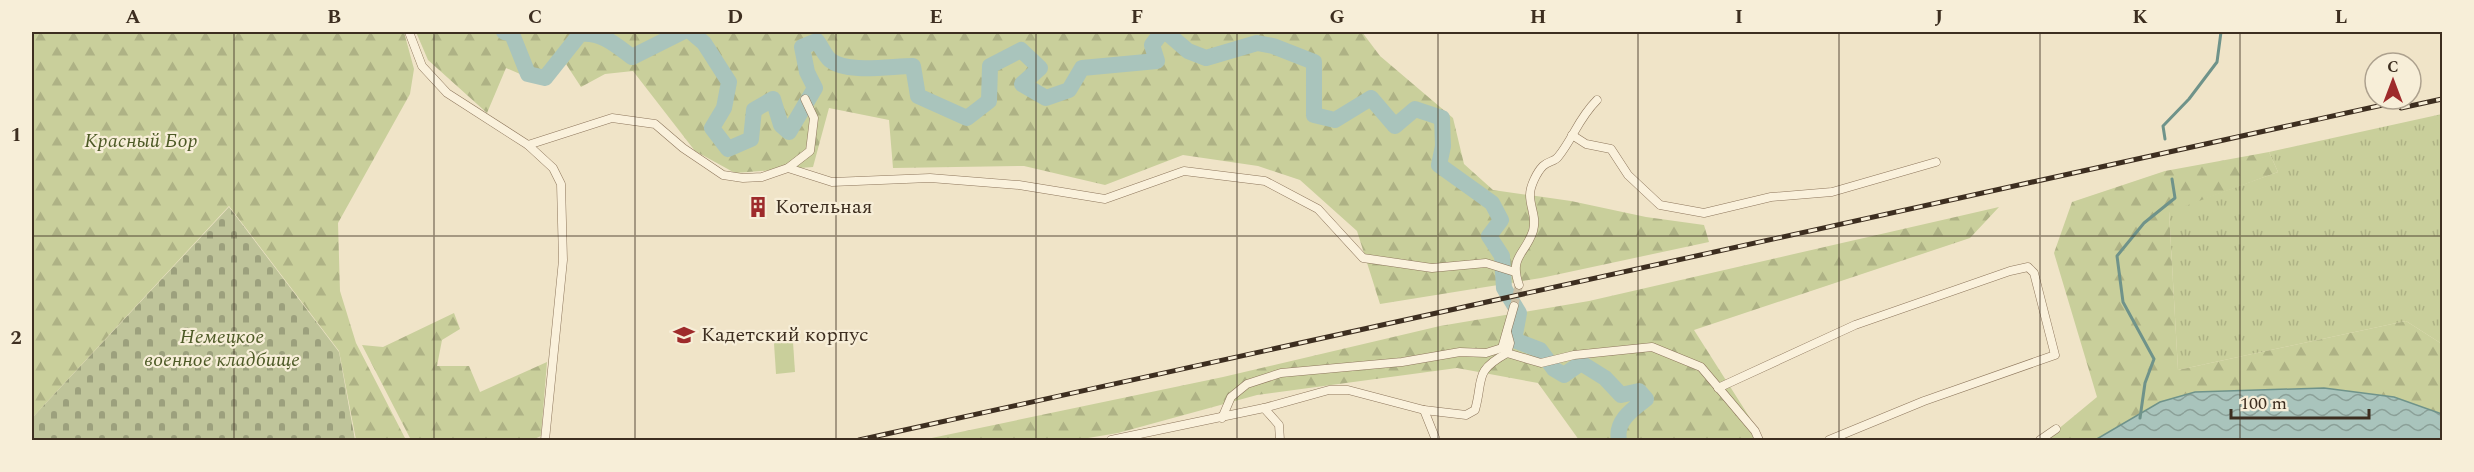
<svg xmlns="http://www.w3.org/2000/svg" width="2474" height="472" viewBox="0 0 2474 472" font-family="Spectral,serif">
<style>
.grass{fill:url(#grass-tufts)}
.forest{fill:url(#forest-firs)}
.cemetery{fill:url(#cemetery-stones)}
.garden{fill:#c9cf9b}
.water{fill:url(#water-waves);stroke:#6f938a;stroke-width:1.5}
.lines{fill:none;stroke-linecap:round;stroke-linejoin:round}
.stream{stroke:#6f938a;stroke-width:3}
.river{stroke:#a9c4bc;stroke-width:16}
.minor-tunnel{stroke:#ccc0a6;stroke-width:8;stroke-dasharray:8 4;stroke-linecap:butt}
.minor-casing{stroke:#8d765c;stroke-width:9}
.minor{stroke:#faf1dc;stroke-width:8}
.rail-casing{stroke:#3d2e20;stroke-width:5}
.rail{stroke:#f7eed8;stroke-width:3;stroke-dasharray:9;stroke-linecap:butt}
.grid{fill:none;stroke:#3d2e20;stroke-width:1.5;stroke-opacity:0.55}
.labels{text-anchor:middle;dominant-baseline:central;stroke-width:4.5;stroke-linejoin:round;paint-order:stroke}
.park-label{font-size:20px;font-style:italic;fill:#4d5a26;stroke:#f7eed8}
.poi-label{font-size:20px;fill:#3d2e20;stroke:#f7eed8;text-anchor:start}
.neatline{fill:none;stroke:#3d2e20;stroke-width:2}
.grid-label{font-size:20px;text-anchor:middle;font-weight:bold;fill:#3d2e20}
</style>
<defs>
<pattern id="grass-tufts" width="24" height="20" patternUnits="userSpaceOnUse" patternTransform="scale(1.5)"><rect width="24" height="20" fill="#c9cf9b"/><path d="M3 7l-1-3M5 7V3M7 7l1-3M15 17l-1-3M17 17v-4M19 17l1-3" fill="none" stroke="#aeb285"/></pattern>
<pattern id="forest-firs" width="22" height="20" patternUnits="userSpaceOnUse" patternTransform="scale(1.5)"><rect width="22" height="20" fill="#c9cf9b"/><path d="M5 1l3.5 6h-7zM16 11l3.5 6h-7z" fill="#aeb285"/></pattern>
<pattern id="cemetery-stones" width="16" height="16" patternUnits="userSpaceOnUse" patternTransform="scale(1.5)"><rect width="16" height="16" fill="#bfc49a"/><path d="M2 7V4a2 2 0 0 1 4 0v3zM10 15v-3a2 2 0 0 1 4 0v3z" fill="#9ca07d"/></pattern>
<pattern id="water-waves" width="16" height="10" patternUnits="userSpaceOnUse" patternTransform="scale(1.5)"><rect width="16" height="10" fill="#a9c4bc"/><path d="M0 5q4-4 8 0t8 0" fill="none" stroke="#8ba098"/></pattern>
</defs>
<rect width="100%" height="100%" fill="#f0e4c8"/>
<path class="grass" d="M2442,114v230l-36,-23 -228,49 -9,-159 109,-39 -9,-20z"/>
<g class="forest">
<path d="M32,32h372l10,37 -4,25 -72,129 2,68 16,52 50,97h-50l-17,-89 -110,-145 -197,212z"/>
<path d="M416,32h946l18,24 73,62 11,46 29,26 78,11 75,16 58,8 5,17 -168,36 -161,26 -23,-73 -57,-51 -42,-14 -75,-11 -78,30 -81,-19 -131,2 -4,-48 -60,-12 -16,59 -78,6 -40,-22 -62,-80 -28,3 -24,13 -15,-23 -23,20 -37,-16 -19,45 -59,-53z"/>
<path d="M2269,152l9,20 -109,40 9,158 228,-49 36,23v70l-48,-17 -70,-9 -129,4 -35,10 -65,38h-50l52,-43 -43,-144 18,-51 93,-31z"/>
<path d="M1999,207l-29,31 -276,92 70,110h-185l-41,-57 -81,-15 -200,27 -139,38 -42,7h-154l301,-63 217,-51 149,-25z"/>
<path d="M454,313l6,16 -18,11 -5,26h32l11,26 67,-30 -6,74 -9,4h-121l-49,-95 21,2z"/>
</g>
<path class="cemetery" d="M229,207l110,145 16,88h-323v-22z"/>
<path class="garden" d="M793,342l2,30 -19,2 -2,-31z"/>
<path class="water" d="M2324,388l70,9 48,17v26h-347l65,-38 35,-10z"/>
<g class="lines">
<g class="stream">
<path d="M2165,139l-2,-13 26,-27 28,-37 4,-30"/>
<path d="M2140,418l5,-35 9,-24 -31,-57 -6,-46 27,-33 31,-25 -3,-19"/>
</g>
<g class="river">
<path d="M504,32l8,2 16,40 17,4 35,-44c21,-3 37,12 52,23l50,-25"/>
<path d="M691,32l13,11 25,39 -5,26 -12,20 16,21 23,-10 3,-29 19,-11 8,26 8,7 26,-44 -8,-16 -5,-25 15,-6c4,5 8,15 13,19 17,14 61,6 83,6l5,30 49,22 22,-17 1,-35 31,-16 19,18 -18,16 24,14 23,-8 13,-22 75,-7 -5,-16 10,-13"/>
<path d="M1166,32l22,19 18,7 51,-15 16,3 41,16v53l21,5 36,-22 24,28 20,-17 27,9 1,28 -4,19 53,38 9,17 -12,16 13,20 2,32 15,25 -5,27 26,10 14,19 10,6 17,-12 24,15 16,17 18,-4 7,8c-13,10 -31,22 -27,41"/>
</g>
<path class="minor-tunnel" d="M1514,306l5,-21"/>
<defs>
<g id="minor">
<path d="M409,32l13,34 25,27 81,52 25,23 8,16 2,76 -18,180"/>
<path d="M1572,135l14,9 25,5 17,26 32,30 44,8 67,-16 61,-5 104,-30"/>
<path d="M528,145l84,-27 43,6 28,24 40,27 20,3 19,-1 26,-9 22,-17 4,-33 -9,-19"/>
<path d="M788,168l44,14 98,-4 89,7 86,14 79,-28 81,10 53,28 45,49 69,10 54,-5 29,9"/>
<path d="M1519,285c-10,-29 6,-30 14,-54 4,-14 -3,-23 -3,-36 0,-9 7,-23 13,-29 5,-5 11,-4 15,-9 16,-20 20,-38 39,-57"/>
<path d="M1507,353l34,10 33,-8 78,-8 49,20 54,64 4,9"/>
<path d="M1718,388l137,-63 155,-54 18,-4 6,6 21,82 -131,46 -95,39"/>
<path d="M1264,408l15,17 1,15"/>
<path d="M1424,410l42,5 9,-5c9,-32 -2,-38 32,-57l3,-10 -3,-11"/>
<path d="M1222,418l9,-21 16,-13 34,-11 121,-11 58,-10 26,1 16,-5 12,-42"/>
<path d="M1111,440l153,-32 65,-18h19l76,20 12,30"/>
<path d="M2040,440l16,-11"/>
</g>
</defs>
<use href="#minor" class="minor-casing"/>
<use href="#minor" class="minor"/>
<defs>
<g id="rail">
<path d="M2401,108l41,-9"/>
<path d="M859,440l1551,-341"/>
</g>
</defs>
<use href="#rail" class="rail-casing"/>
<use href="#rail" class="rail"/>
</g>
<path class="grid" d="M234,32v408M434,32v408M635,32v408M836,32v408M1036,32v408M1237,32v408M1438,32v408M1638,32v408M1839,32v408M2040,32v408M2240,32v408M32,236h2410"/>
<defs>
<symbol id="building-bare" viewBox="-9 -9 18 18"><path d="M-4-6H4V6H1V3H-1V6H-4ZM-2.5-4.3h1.7v1.8h-1.7ZM.8-4.3h1.7v1.8H.8ZM-2.5-1h1.7V.8h-1.7ZM.8-1h1.7V.8H.8Z" fill="#9e2a2b" stroke="#f7eed8" stroke-width="2.5" paint-order="stroke"/></symbol>
<symbol id="school-bare" viewBox="-9 -9 18 18"><path d="M0-5L7-2L0 1L-7-2ZM-4 1L0 2.5L4 1V4Q0 6-4 4Z" fill="#9e2a2b" stroke="#f7eed8" stroke-width="2.5" paint-order="stroke"/></symbol>
</defs>
<g fill-rule="evenodd">
<use href="#building-bare" x="743" y="192" width="30" height="30"/>
<use href="#school-bare" x="669" y="320" width="30" height="30"/>
</g>
<g class="labels">
<g class="park-label">
<text x="141" y="141">Красный Бор</text>
<text x="222" y="337">Немецкое<tspan x="222" dy="23">военное кладбище</tspan></text>
</g>
<g class="poi-label">
<text x="775" y="207">Котельная</text>
<text x="701" y="335">Кадетский корпус</text>
</g>
</g>
<rect width="2474" height="472" fill="none" stroke="#f7eed8" stroke-width="66"/>
<g transform="translate(2393 81)"><circle r="28" fill="#f7eed8" stroke="#ada18e" stroke-width="1.5"/>
<path d="M0-4.5L10 22L0 15L-10 22Z" fill="#9e2a2b"/>
<text y="-9" font-size="16" font-weight="bold" text-anchor="middle" fill="#3d2e20">С</text>
</g>
<path d="M2231 409v9h138v-9" fill="none" stroke="#3d2e20" stroke-width="3"/>
<text x="2240" y="409" font-size="18" fill="#3d2e20" stroke="#f7eed8" stroke-width="4.5" paint-order="stroke">100 m</text>
<rect x="33" y="33" width="2408" height="406" class="neatline"/>
<g class="grid-label">
<text x="133" y="23">A</text>
<text x="334" y="23">B</text>
<text x="535" y="23">C</text>
<text x="735" y="23">D</text>
<text x="936" y="23">E</text>
<text x="1137" y="23">F</text>
<text x="1337" y="23">G</text>
<text x="1538" y="23">H</text>
<text x="1739" y="23">I</text>
<text x="1939" y="23">J</text>
<text x="2140" y="23">K</text>
<text x="2341" y="23">L</text>
<text x="16" y="141">1</text>
<text x="16" y="344">2</text>
</g>
</svg>
